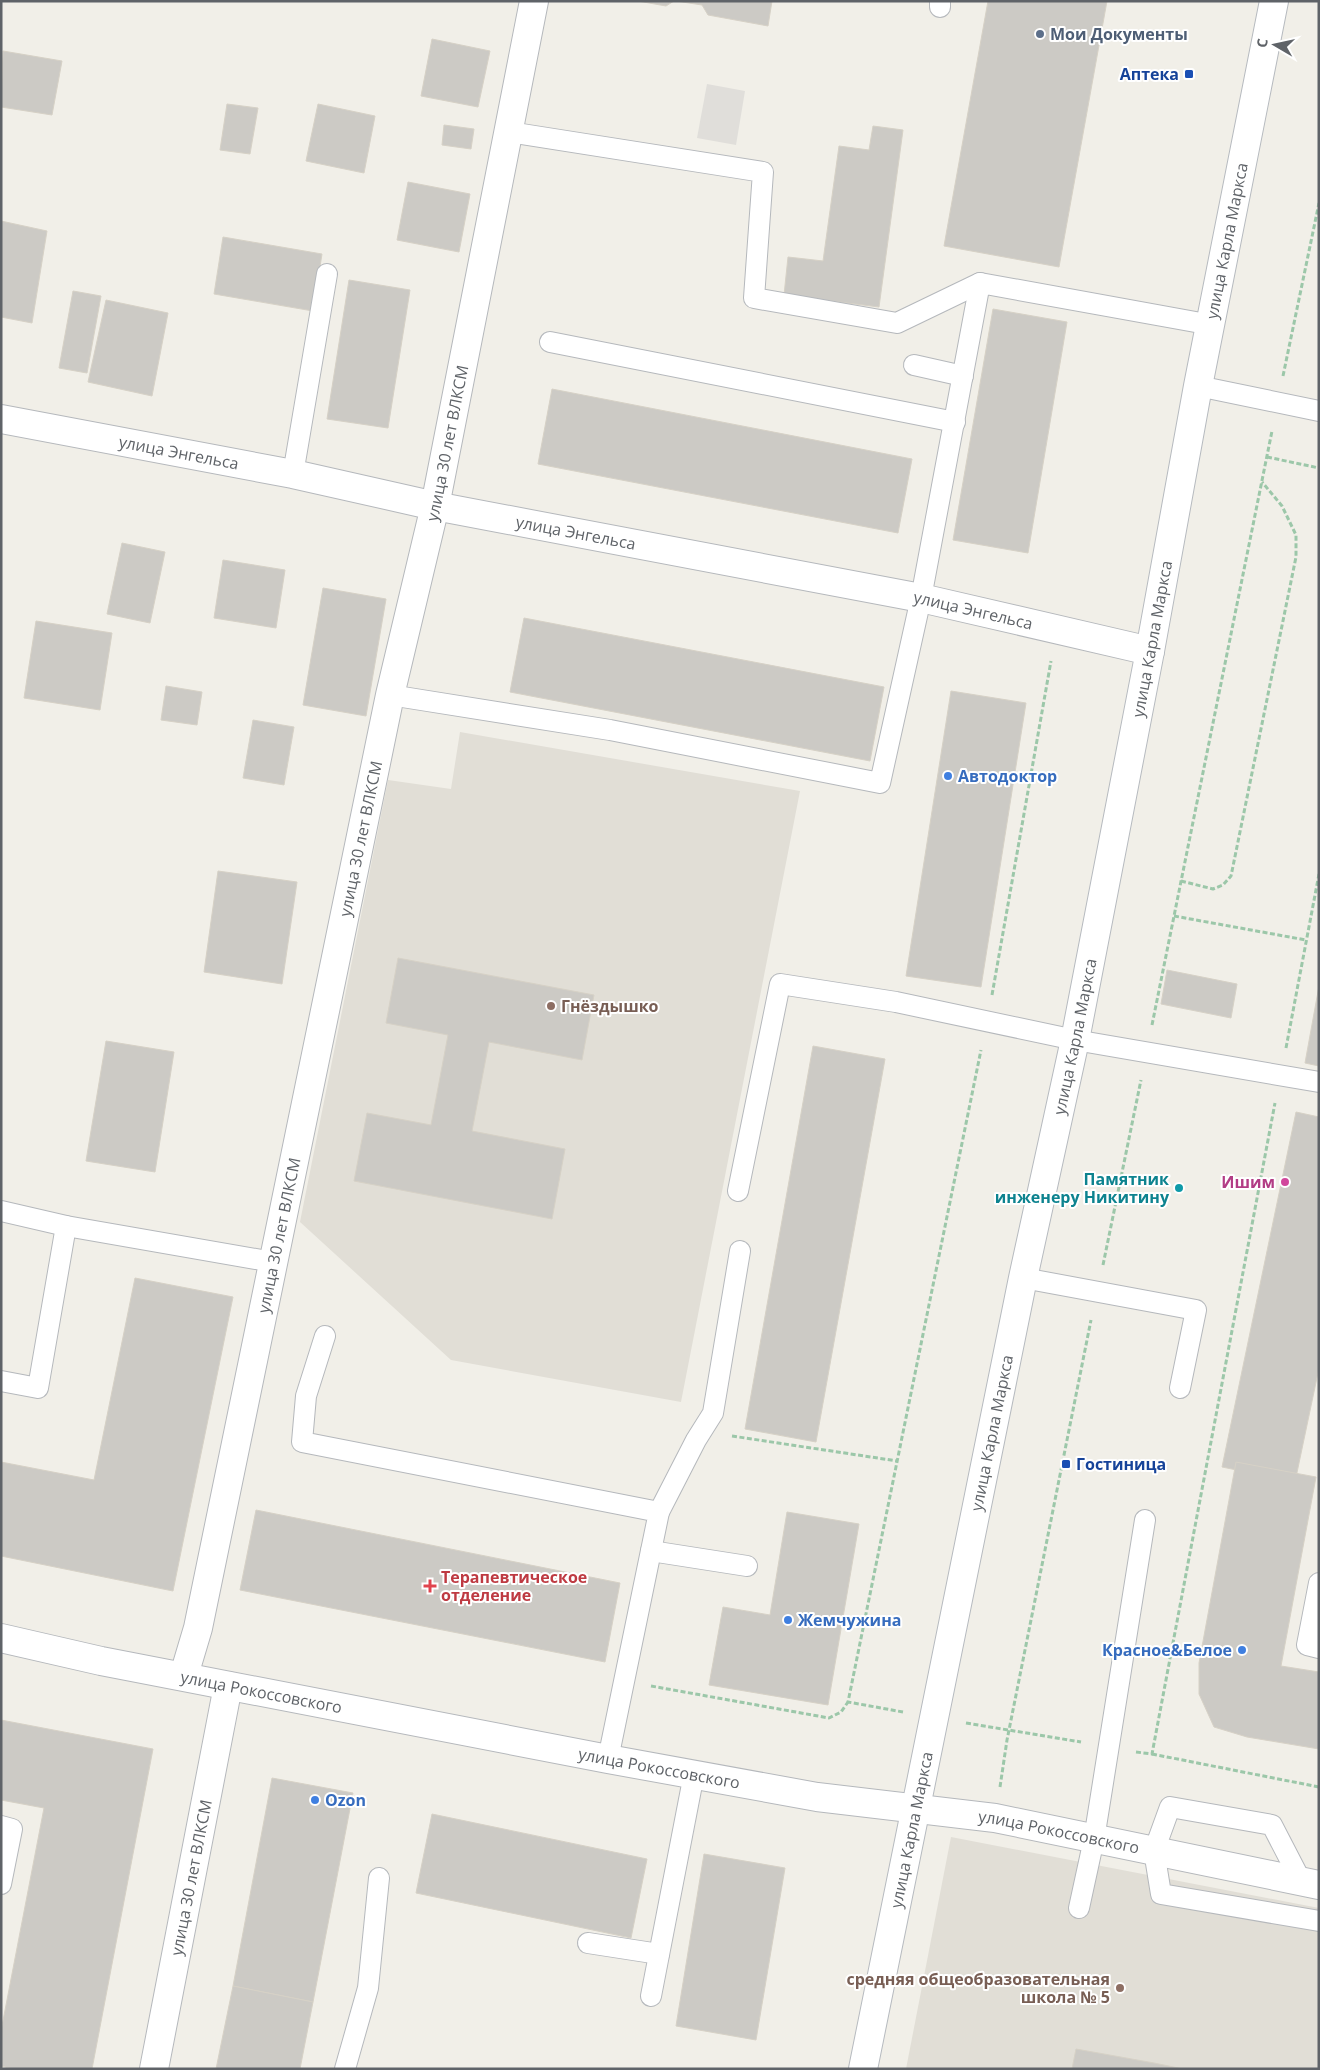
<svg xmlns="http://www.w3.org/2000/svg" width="1320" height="2070" viewBox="0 0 1320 2070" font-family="'Open Sans',sans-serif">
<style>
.industrial{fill:#e0deda}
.education{fill:#e1ded6}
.building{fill:#cccac5;stroke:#d6d1c6}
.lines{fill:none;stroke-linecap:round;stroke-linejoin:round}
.service-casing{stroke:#b5b8bc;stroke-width:22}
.minor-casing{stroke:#b5b8bc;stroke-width:30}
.tertiary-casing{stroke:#b5b8bc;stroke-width:30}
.secondary-casing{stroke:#b6babf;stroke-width:30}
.path{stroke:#9cc7a9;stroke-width:3;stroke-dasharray:5 2.5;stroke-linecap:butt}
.service{stroke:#fff;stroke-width:20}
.minor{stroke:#fff;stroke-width:28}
.tertiary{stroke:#fff;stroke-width:28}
.secondary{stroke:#fff;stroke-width:28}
.service-dot{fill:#5c6f8a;stroke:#fff;stroke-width:2}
.transit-dot{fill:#1a4fb4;stroke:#fff;stroke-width:2}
.shop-dot{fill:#3f7fe0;stroke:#fff;stroke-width:2}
.education-dot{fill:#8d6e63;stroke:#fff;stroke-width:2}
.hotel-dot{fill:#d1479c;stroke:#fff;stroke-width:2}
.culture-dot{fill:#0f9aa8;stroke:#fff;stroke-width:2}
.health-dot{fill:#e0444e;stroke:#fff;stroke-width:2}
.labels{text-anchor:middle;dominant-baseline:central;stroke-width:4;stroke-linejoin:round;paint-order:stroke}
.service-label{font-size:16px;font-weight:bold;fill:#4e5e75;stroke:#fff;text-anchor:start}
.transit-label{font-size:16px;font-weight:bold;fill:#164399;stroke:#fff;text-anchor:end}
.street-label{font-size:16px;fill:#5f6368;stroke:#fff}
.shop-label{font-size:16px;font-weight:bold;fill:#366cbe;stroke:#fff;text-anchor:start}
.education-label{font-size:16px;font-weight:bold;fill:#785e54;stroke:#fff;text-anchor:start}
.culture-label{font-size:16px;font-weight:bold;fill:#0d838f;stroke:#fff;text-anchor:end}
.hotel-label{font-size:16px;font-weight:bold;fill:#b23c85;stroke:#fff;text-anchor:end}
.health-label{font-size:16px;font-weight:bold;fill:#be3a42;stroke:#fff;text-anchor:start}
</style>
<rect width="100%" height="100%" fill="#f1efe8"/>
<path class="industrial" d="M707,84l38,7 -9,54 -39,-7z"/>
<g class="education">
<path d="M460,732l340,59 -119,611 -230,-42 -151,-138 88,-442 63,9z"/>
<path d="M951,1837l368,71v161h-413z"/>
</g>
<g class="building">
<path d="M638,1h36l-8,5z"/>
<path d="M676,1h96l-4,25 -60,-11 -6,-10z"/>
<path d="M988,1h119l-48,266 -115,-21z"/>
<path d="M432,39l58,12 -12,56 -57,-11z"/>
<path d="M3,51l59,10 -10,54 -51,-8z"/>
<path d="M227,104l31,4 -8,46 -30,-4z"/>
<path d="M318,104l57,12 -11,57 -58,-12z"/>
<path d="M444,125l30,4 -3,20 -29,-4z"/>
<path d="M873,126l30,4 -24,177 -95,-12 4,-38 35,4 16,-115 30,4z"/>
<path d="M408,182l62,12 -11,58 -62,-12z"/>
<path d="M1,221l46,10 -15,92 -31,-6z"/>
<path d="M223,237l99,17 -9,57 -99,-17z"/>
<path d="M349,280l61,10 -22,138 -61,-9z"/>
<path d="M73,291l28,5 -14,77 -28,-5z"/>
<path d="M106,300l62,13 -16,83 -64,-14z"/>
<path d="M993,309l74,13 -39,231 -75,-13z"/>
<path d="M552,389l360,70 -14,74 -360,-69z"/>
<path d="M122,543l43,9 -15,71 -43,-9z"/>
<path d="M223,560l62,10 -9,58 -62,-10z"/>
<path d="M323,588l63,11 -20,117 -63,-11z"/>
<path d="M524,618l360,69 -14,74 -360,-69z"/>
<path d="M36,621l76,12 -12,77 -76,-12z"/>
<path d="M166,686l36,6 -5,33 -36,-5z"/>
<path d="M951,691l75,12 -45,284 -75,-11z"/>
<path d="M253,720l41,7 -10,58 -41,-7z"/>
<path d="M218,871l79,11 -15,102 -78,-12z"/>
<path d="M398,958l196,37 -12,65 -93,-18 -17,89 93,18 -13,70 -198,-38 13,-68 64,12 17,-90 -62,-12z"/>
<path d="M1167,970l70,14 -6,34 -70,-14z"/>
<path d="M1319,986v80l-14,-3z"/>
<path d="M106,1041l68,11 -19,120 -69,-11z"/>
<path d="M813,1046l72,13 -69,383 -71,-13z"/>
<path d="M1296,1112l23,5v251l-24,114 -73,-15z"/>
<path d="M135,1278l98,19 -60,294 -172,-35v-94l93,18z"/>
<path d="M1236,1462l80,15 -35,189 38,6v77l-72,-12 -33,-10 -15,-33v-31z"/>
<path d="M256,1510l364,73 -15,79 -365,-72z"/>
<path d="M787,1512l72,12 -31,181 -119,-20 14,-78 47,8z"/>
<path d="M1,1720l152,29 -61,320h-79l-12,-3v-35l43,-223 -43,-8z"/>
<path d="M272,1778l81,15 -40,209 -80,-16z"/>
<path d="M432,1814l215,45 -16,79 -215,-45z"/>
<path d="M704,1854l81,14 -29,172 -80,-14z"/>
<path d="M233,1986l80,16 -13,67h-84z"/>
<path d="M1076,2049l78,14 29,6h-111z"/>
</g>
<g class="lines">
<defs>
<g id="service">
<path d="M940,7v-6"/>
<path d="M509,132l254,40 -9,126 143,25 83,-40"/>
<path d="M550,342l405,80"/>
<path d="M914,365l49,11"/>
<path d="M1198,386l121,25"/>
<path d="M293,474l34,-200"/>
<path d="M390,695l220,35 270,53 41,-185 59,-315 232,42"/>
<path d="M738,1191l42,-207 116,18 179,38 244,42"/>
<path d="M1,1211l65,15"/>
<path d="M1023,1278l173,32 -16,78"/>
<path d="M325,1336l-19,60 -4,46 357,70 -51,247"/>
<path d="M1,1381l37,7 28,-162 207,36"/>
<path d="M659,1512l37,-72 17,-27 27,-162"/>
<path d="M651,1551l96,15"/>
<path d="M1319,1583l-12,62 12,3"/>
<path d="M1,1826l11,3 -11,55"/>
<path d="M1301,1881l-29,-56 -102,-18 -16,44 7,43 158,27"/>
<path d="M1079,1908l15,-69 51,-319"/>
<path d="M588,1943l71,11"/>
<path d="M651,1996l43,-222"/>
<path d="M345,2069l23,-81 11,-110"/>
</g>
<g id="minor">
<path id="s1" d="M1,419l292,55 142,32 486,92 229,53"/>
<path id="s2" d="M184,1675l14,-47 192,-933 45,-189 99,-505"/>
<path id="s3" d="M154,2069l74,-383"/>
</g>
<g id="tertiary">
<path id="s4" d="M1,1638l100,23 507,98 209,38 178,21 324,67"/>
</g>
<g id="secondary">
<path id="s5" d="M863,2069l160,-791 52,-238 75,-389 48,-265 76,-385"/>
</g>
</defs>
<use href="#service" class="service-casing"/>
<use href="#minor" class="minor-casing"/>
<use href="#tertiary" class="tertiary-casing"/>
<use href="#secondary" class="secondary-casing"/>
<g class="path">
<path d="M1283,376l36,-173"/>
<path d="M1267,457l52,11"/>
<path d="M1181,881l32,8 10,-4 8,-9 65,-319v-22l-14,-29 -20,-24"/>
<path d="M1174,916l132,24"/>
<path d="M992,995l59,-334"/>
<path d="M1152,1025l120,-594"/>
<path d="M1286,1048l33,-174"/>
<path d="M1103,1265l38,-185"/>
<path d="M732,1436l165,25"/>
<path d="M651,1686l178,32 12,-6 7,-10"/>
<path d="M903,1712l-55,-10 133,-652"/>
<path d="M966,1723l115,19"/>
<path d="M1136,1752l16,2 123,-651"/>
<path d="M1152,1754l167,33"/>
<path d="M1000,1787l7,-47 84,-420"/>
</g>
<use href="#service" class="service"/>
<use href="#minor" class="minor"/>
<use href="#tertiary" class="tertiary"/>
<use href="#secondary" class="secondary"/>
</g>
<circle class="service-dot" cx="1040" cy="34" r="5"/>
<g class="transit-dot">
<rect x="1184" y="69" width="10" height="10" rx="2.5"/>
<rect x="1061" y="1459" width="10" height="10" rx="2.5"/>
</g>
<g class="shop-dot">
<circle cx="948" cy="776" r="5"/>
<circle cx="788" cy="1620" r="5"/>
<circle cx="1242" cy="1650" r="5"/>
<circle cx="315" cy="1800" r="5"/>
</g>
<g class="education-dot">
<circle cx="551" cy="1006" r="5"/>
<circle cx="1120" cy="1988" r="5"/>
</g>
<circle class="hotel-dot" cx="1285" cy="1182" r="5"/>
<circle class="culture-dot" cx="1179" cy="1188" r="5"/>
<path class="health-dot" d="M427.5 1578.5h5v5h5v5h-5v5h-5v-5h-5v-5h5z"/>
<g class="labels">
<g class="service-label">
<text x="1050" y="34">Мои Документы</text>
</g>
<g class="transit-label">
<text x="1179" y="74">Аптека</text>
<text x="1076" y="1464" text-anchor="start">Гостиница</text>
</g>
<g class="street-label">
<text stroke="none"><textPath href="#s5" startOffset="1864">улица Карла Маркса</textPath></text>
<text stroke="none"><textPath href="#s2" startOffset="1260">улица 30 лет ВЛКСМ</textPath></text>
<text stroke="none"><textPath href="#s1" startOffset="181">улица Энгельса</textPath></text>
<text stroke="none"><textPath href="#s1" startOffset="586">улица Энгельса</textPath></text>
<text stroke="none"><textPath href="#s1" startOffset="991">улица Энгельса</textPath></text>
<text stroke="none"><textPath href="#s5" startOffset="1459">улица Карла Маркса</textPath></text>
<text stroke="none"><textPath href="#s2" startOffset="855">улица 30 лет ВЛКСМ</textPath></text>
<text stroke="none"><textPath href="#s5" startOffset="1054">улица Карла Маркса</textPath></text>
<text stroke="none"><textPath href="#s2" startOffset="450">улица 30 лет ВЛКСМ</textPath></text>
<text stroke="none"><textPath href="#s5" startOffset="649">улица Карла Маркса</textPath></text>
<text stroke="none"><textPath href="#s4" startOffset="266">улица Рокоссовского</textPath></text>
<text stroke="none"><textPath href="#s4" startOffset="671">улица Рокоссовского</textPath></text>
<text stroke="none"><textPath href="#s5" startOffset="244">улица Карла Маркса</textPath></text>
<text stroke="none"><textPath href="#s4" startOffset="1076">улица Рокоссовского</textPath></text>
<text stroke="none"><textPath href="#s3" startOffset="195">улица 30 лет ВЛКСМ</textPath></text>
</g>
<g class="shop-label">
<text x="958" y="776">Автодоктор</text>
<text x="798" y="1620">Жемчужина</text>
<text x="1232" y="1650" text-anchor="end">Красное&amp;Белое</text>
<text x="325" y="1800">Ozon</text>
</g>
<g class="education-label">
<text x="561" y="1006">Гнёздышко</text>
<text x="1110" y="1979" text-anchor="end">средняя общеобразовательная<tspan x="1110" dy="18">школа № 5</tspan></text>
</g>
<g class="culture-label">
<text x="1169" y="1179">Памятник<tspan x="1169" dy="18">инженеру Никитину</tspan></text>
</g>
<g class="hotel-label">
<text x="1275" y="1182">Ишим</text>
</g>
<g class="health-label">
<text x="441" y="1577">Терапевтическое<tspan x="441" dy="18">отделение</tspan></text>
</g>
</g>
<rect width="1320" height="2070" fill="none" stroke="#5f6368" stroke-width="5"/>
<g transform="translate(1275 45) rotate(279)" stroke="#ffffff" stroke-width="4" paint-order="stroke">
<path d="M0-4L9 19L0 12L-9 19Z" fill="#5f6368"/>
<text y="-8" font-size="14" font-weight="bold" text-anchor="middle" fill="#5f6368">С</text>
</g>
</svg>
